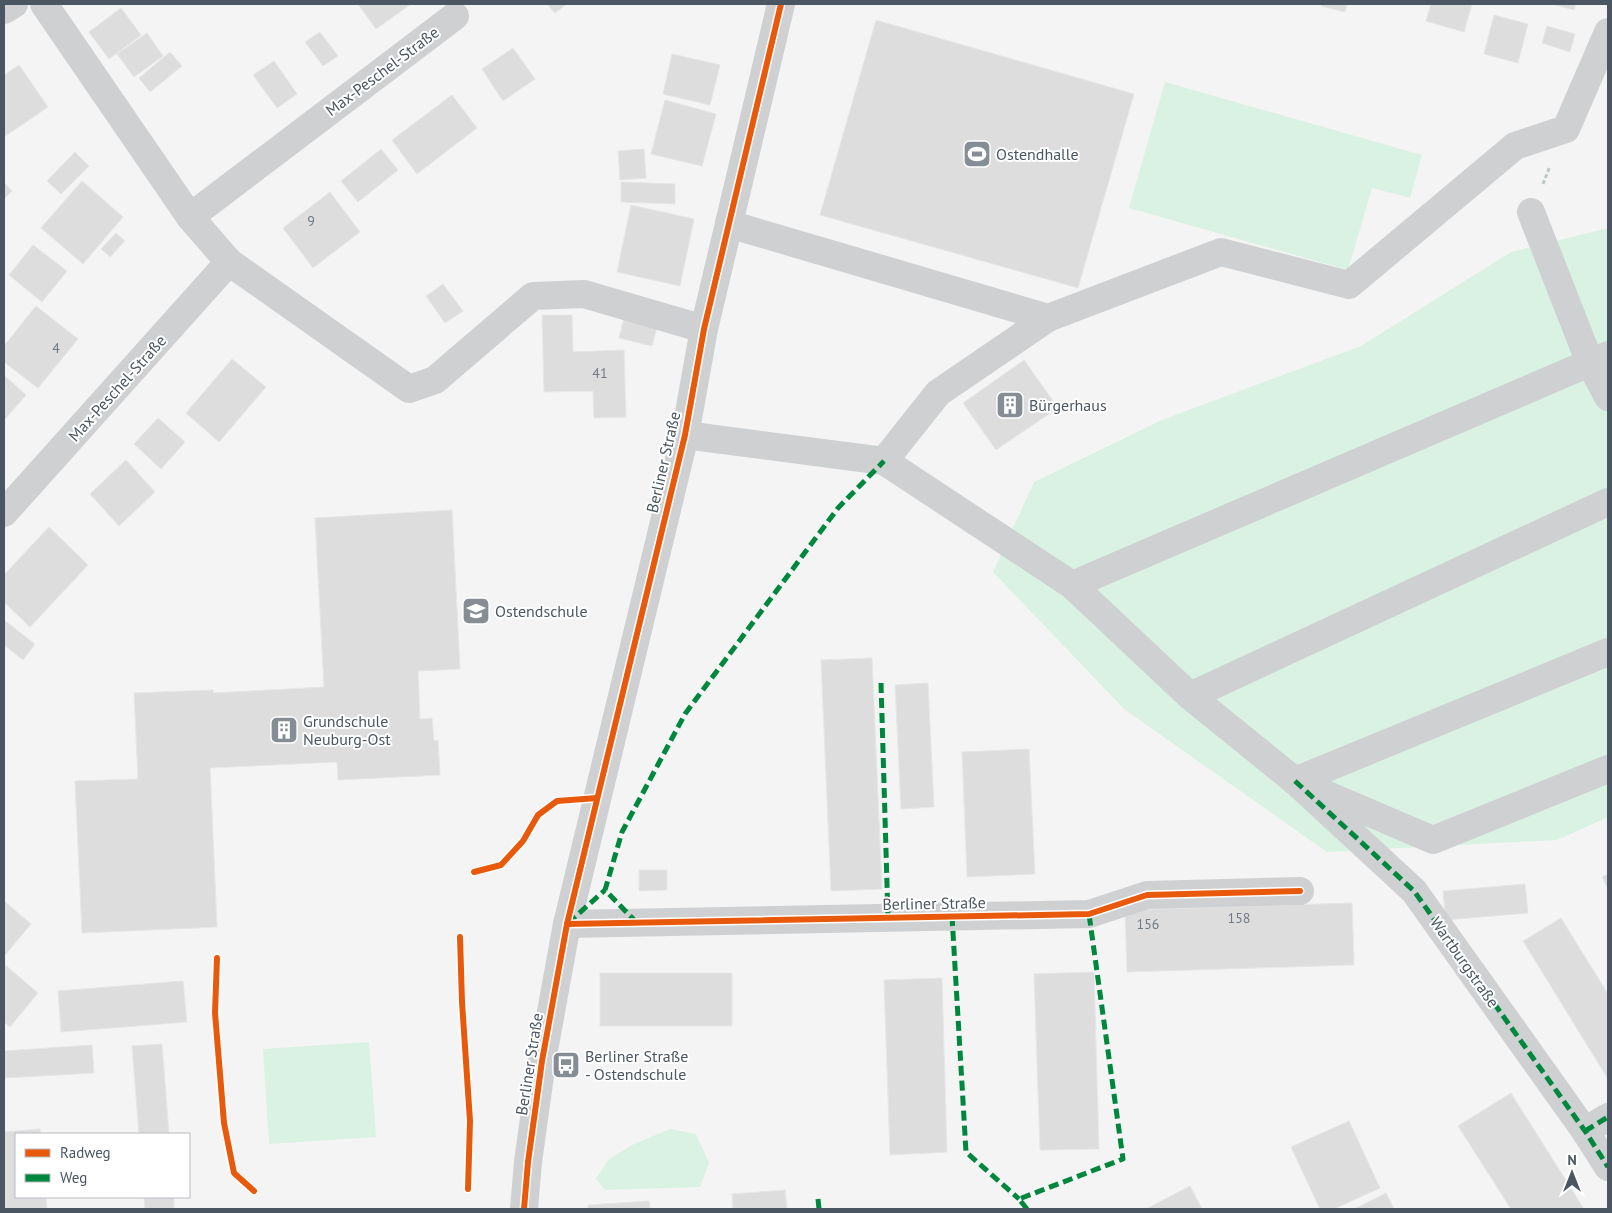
<svg xmlns="http://www.w3.org/2000/svg" width="1612" height="1213" viewBox="0 0 1612 1213" font-family="'PT Sans',sans-serif">
<style>
.green{fill:#d9f2e3}
.building{fill:#ddddde;stroke:#e5e6e7}
.lines{fill:none;stroke-linecap:round;stroke-linejoin:round}
.path{stroke:#bcc7c4;stroke-width:3;stroke-dasharray:4 2.5;stroke-linecap:butt}
.minor{stroke:#ced0d2;stroke-width:28}
.quiet{stroke:#00873e;stroke-width:5;stroke-dasharray:10 5;stroke-linecap:butt}
.cycleway-casing{stroke:#fff;stroke-width:9}
.cycleway{stroke:#e8590c;stroke-width:6}
.labels{text-anchor:middle;dominant-baseline:central;stroke-width:4;stroke-linejoin:round;paint-order:stroke}
.number-label{font-size:14px;fill:#707881}
.street-label{font-size:16px;fill:#4a5661;stroke:#fff}
.poi-label{font-size:16px;fill:#4a5661;stroke:#fff;text-anchor:start}
</style>
<rect width="100%" height="100%" fill="#f4f4f4"/>
<g class="green">
<path d="M1165,82l257,73 -12,43 -38,-10 -24,82 -219,-62z"/>
<path d="M1608,228v589l-51,23 -230,12 -203,-143 -131,-137 41,-90 128,-62 199,-74 150,-94z"/>
<path d="M369,1042l7,95 -107,7 -6,-95z"/>
<path d="M670,1129l26,5 13,29 -9,24 -95,3 -9,-11 12,-19 24,-15z"/>
</g>
<g class="building">
<path d="M358,4h53l-35,25z"/>
<path d="M547,4h20l-12,9z"/>
<path d="M1322,4h25l-2,8 -24,-6z"/>
<path d="M1431,4h41l-8,28 -38,-11z"/>
<path d="M1552,4h24l-2,6z"/>
<path d="M121,8l20,27 -32,24 -20,-27z"/>
<path d="M1494,15l34,9 -10,39 -34,-9z"/>
<path d="M876,20l258,74 -56,194 -258,-73z"/>
<path d="M1547,26l28,8 -5,18 -28,-9z"/>
<path d="M320,32l18,24 -15,10 -18,-24z"/>
<path d="M147,33l16,23 -29,21 -17,-23z"/>
<path d="M513,48l22,31 -32,22 -21,-32z"/>
<path d="M170,52l12,14 -32,26 -11,-14z"/>
<path d="M672,54l48,11 -10,40 -47,-11z"/>
<path d="M274,61l23,33 -20,14 -24,-33z"/>
<path d="M19,65l29,42 -44,30v-62z"/>
<path d="M452,95l25,33 -60,46 -25,-34z"/>
<path d="M665,100l51,14 -14,52 -51,-12z"/>
<path d="M381,149l17,21 -40,32 -17,-21z"/>
<path d="M644,149l2,29 -26,2 -2,-29z"/>
<path d="M75,152l14,14 -28,28 -14,-13z"/>
<path d="M82,181l41,36 -40,47 -42,-36z"/>
<path d="M4,182l8,9 -8,8z"/>
<path d="M621,182l54,2v20l-54,-2z"/>
<path d="M330,192l30,40 -47,36 -30,-40z"/>
<path d="M631,205l63,14 -14,67 -63,-14z"/>
<path d="M116,233l9,8 -15,16 -9,-8z"/>
<path d="M33,245l34,26 -25,31 -33,-27z"/>
<path d="M443,284l20,27 -18,12 -19,-27z"/>
<path d="M36,306l42,33 -40,49 -34,-26v-16z"/>
<path d="M542,315h30l1,37 51,-2 2,67 -32,1 -1,-27 -49,1z"/>
<path d="M624,318l33,9 -5,19 -33,-8z"/>
<path d="M232,359l34,28 -47,55 -33,-29z"/>
<path d="M1024,360l34,48 -62,42 -33,-47z"/>
<path d="M4,375l22,20 -22,25z"/>
<path d="M158,418l27,24 -24,27 -27,-25z"/>
<path d="M126,460l29,32 -36,34 -29,-32z"/>
<path d="M452,510l8,159 -42,2 2,48 12,-1 2,23 4,-1 2,35 -102,5 -1,-18 -127,6 7,159 -135,6 -7,-152 63,-2 -4,-86 79,-3v3l111,-6 -9,-169z"/>
<path d="M49,527l39,38 -58,62 -26,-25v-27z"/>
<path d="M4,620l31,24 -12,16 -19,-15z"/>
<path d="M872,658l10,231 -51,2 -10,-231z"/>
<path d="M928,683l6,124 -33,2 -6,-124z"/>
<path d="M1029,749l6,125 -68,3 -5,-125z"/>
<path d="M639,870h28v20l-28,1z"/>
<path d="M1608,874v15l-6,-12z"/>
<path d="M1525,884l3,29 -82,7 -3,-29z"/>
<path d="M4,901l27,23 -27,32z"/>
<path d="M1352,903l2,62 -227,7 -2,-62z"/>
<path d="M1561,918l47,76v85l-85,-138z"/>
<path d="M4,964l34,29 -28,34 -6,-5z"/>
<path d="M1094,972l5,177 -59,1 -6,-176z"/>
<rect x="600" y="973" width="132" height="53"/>
<path d="M942,978l5,174 -57,3 -6,-175z"/>
<path d="M183,981l4,41 -126,10 -3,-41z"/>
<path d="M162,1044l7,90h-30l-7,-88z"/>
<path d="M92,1045l2,28 -90,5v-27z"/>
<path d="M1511,1093l73,116h-73l-53,-83z"/>
<path d="M1349,1121l31,67 -46,21h-14l-29,-62z"/>
<path d="M40,1129l1,5h-25v63h30l1,12h-43v-77z"/>
<path d="M1190,1186l12,23h-56z"/>
<path d="M785,1190l2,19h-54l-1,-15z"/>
<path d="M1386,1193l8,16h-40z"/>
<path d="M144,1197h30v12h-29z"/>
<path d="M649,1201l1,8h-62v-4z"/>
</g>
<g class="lines">
<g class="path">
<path d="M1543,184l7,-18"/>
<path d="M474,872l27,-7 22,-24 15,-26 19,-14 8,-1"/>
<path d="M460,937l2,65 8,119 -2,68"/>
<path d="M217,958l-2,55 9,110 10,50 20,18"/>
</g>
<g class="minor">
<path d="M44,4l146,213 39,45 180,127 26,-9 98,-84 51,-2 120,35"/>
<path d="M4,10l10,-6"/>
<path d="M1531,212l59,151 18,34"/>
<path d="M190,217l265,-201"/>
<path d="M729,224l319,94"/>
<path d="M685,435l199,26 188,124 118,111 105,85 138,59 175,-71"/>
<path d="M884,461l54,-68 110,-75 173,-66 128,33 166,-139 51,-17 42,-97"/>
<path d="M4,513l225,-251"/>
<path d="M1072,585l536,-230"/>
<path d="M1608,652l-313,129 119,110 171,240 23,36"/>
<path d="M1190,696l418,-194"/>
<path d="M567,924l522,-10 58,-19 153,-4"/>
<path d="M1585,1131l23,-14"/>
<path d="M524,1209l4,-47 14,-101 25,-137 118,-489 19,-106 77,-325"/>
</g>
<g class="quiet">
<path d="M881,683l7,235"/>
<path d="M1295,781l119,110 171,240 23,36"/>
<path d="M952,916l14,236 53,47"/>
<path d="M568,923l37,-33"/>
<path d="M637,923l-32,-33 17,-58 63,-118 153,-206 46,-47"/>
<path d="M1585,1131l23,-14"/>
<path d="M818,1199l1,10"/>
<path d="M1027,1209l-8,-10 104,-40 -34,-245"/>
</g>
<defs>
<g id="cycleway">
<path d="M474,872l27,-7 22,-24 15,-26 19,-14 40,-3"/>
<path d="M567,924l522,-10 58,-19 153,-4"/>
<path d="M460,937l2,65 8,119 -2,68"/>
<path d="M217,958l-2,55 9,110 10,50 20,18"/>
<path d="M524,1209l4,-47 14,-101 25,-137 118,-489 19,-106 77,-325"/>
</g>
</defs>
<use href="#cycleway" class="cycleway-casing"/>
<use href="#cycleway" class="cycleway"/>
</g>
<defs>
<symbol id="stadium-square" viewBox="-11 -11 22 22"><rect x="-9" y="-9" width="18" height="18" rx="4" fill="#868d94" stroke="#fff"/><path d="M0-5a6.5 5 0 1 0 0 10a6.5 5 0 1 0 0-10ZM-3.5-1.8h7v3.6h-7Z" fill="#fff"/></symbol>
<symbol id="building-square" viewBox="-11 -11 22 22"><rect x="-9" y="-9" width="18" height="18" rx="4" fill="#868d94" stroke="#fff"/><path d="M-4-6H4V6H1V3H-1V6H-4ZM-2.5-4.3h1.7v1.8h-1.7ZM.8-4.3h1.7v1.8H.8ZM-2.5-1h1.7V.8h-1.7ZM.8-1h1.7V.8H.8Z" fill="#fff"/></symbol>
<symbol id="school-square" viewBox="-11 -11 22 22"><rect x="-9" y="-9" width="18" height="18" rx="4" fill="#868d94" stroke="#fff"/><path d="M0-5L7-2L0 1L-7-2ZM-4 1L0 2.5L4 1V4Q0 6-4 4Z" fill="#fff"/></symbol>
<symbol id="bus-square" viewBox="-11 -11 22 22"><rect x="-9" y="-9" width="18" height="18" rx="4" fill="#868d94" stroke="#fff"/><path d="M-5-6H5V4H4V6H2V4H-2V6H-4V4H-5ZM-3.5-4V0h7V-4ZM-3.5 1.2v1.5H-2V1.2ZM2 1.2v1.5H3.5V1.2Z" fill="#fff"/></symbol>
</defs>
<g fill-rule="evenodd">
<use href="#stadium-square" x="961" y="138" width="32" height="32"/>
<use href="#building-square" x="994" y="389" width="32" height="32"/>
<use href="#school-square" x="460" y="595" width="32" height="32"/>
<use href="#building-square" x="268" y="714" width="32" height="32"/>
<use href="#bus-square" x="550" y="1049" width="32" height="32"/>
</g>
<g class="labels">
<g class="number-label">
<text x="311" y="221">9</text>
<text x="56" y="348">4</text>
<text x="600" y="373">41</text>
<text x="1239" y="918">158</text>
<text x="1148" y="924">156</text>
</g>
<g class="street-label">
<text transform="translate(382 71) rotate(-37)">Max-Peschel-Straße</text>
<text transform="translate(117 388) rotate(-48)">Max-Peschel-Straße</text>
<text transform="translate(663 462) rotate(-77)">Berliner Straße</text>
<text transform="translate(934 903) rotate(-1)">Berliner Straße</text>
<text transform="translate(1465 962) rotate(55)">Wartburgstraße</text>
<text transform="translate(529 1064) rotate(-81)">Berliner Straße</text>
</g>
<g class="poi-label">
<text x="996" y="154">Ostendhalle</text>
<text x="1029" y="405">Bürgerhaus</text>
<text x="495" y="611">Ostendschule</text>
<text x="303" y="721">Grundschule<tspan x="303" dy="18">Neuburg-Ost</tspan></text>
<text x="585" y="1056">Berliner Straße<tspan x="585" dy="18">- Ostendschule</tspan></text>
</g>
</g>
<rect width="1612" height="1213" fill="none" stroke="#4a5661" stroke-width="10"/>
<rect x="15" y="1133" width="175" height="65" fill="#ffffff" stroke="#b7bbc0"/>
<rect x="25" y="1149" width="25" height="8" fill="#e8590c" stroke="#b7bbc0"/>
<text x="60" y="1158" font-size="15" fill="#4a5661">Radweg</text>
<rect x="25" y="1174" width="25" height="8" fill="#00873e" stroke="#b7bbc0"/>
<text x="60" y="1183" font-size="15" fill="#4a5661">Weg</text>
<g transform="translate(1572 1173)" stroke="#ffffff" stroke-width="4" paint-order="stroke">
<path d="M0-4L9 19L0 12L-9 19Z" fill="#4a5661"/>
<text y="-8" font-size="14" font-weight="bold" text-anchor="middle" fill="#4a5661">N</text>
</g>
</svg>
